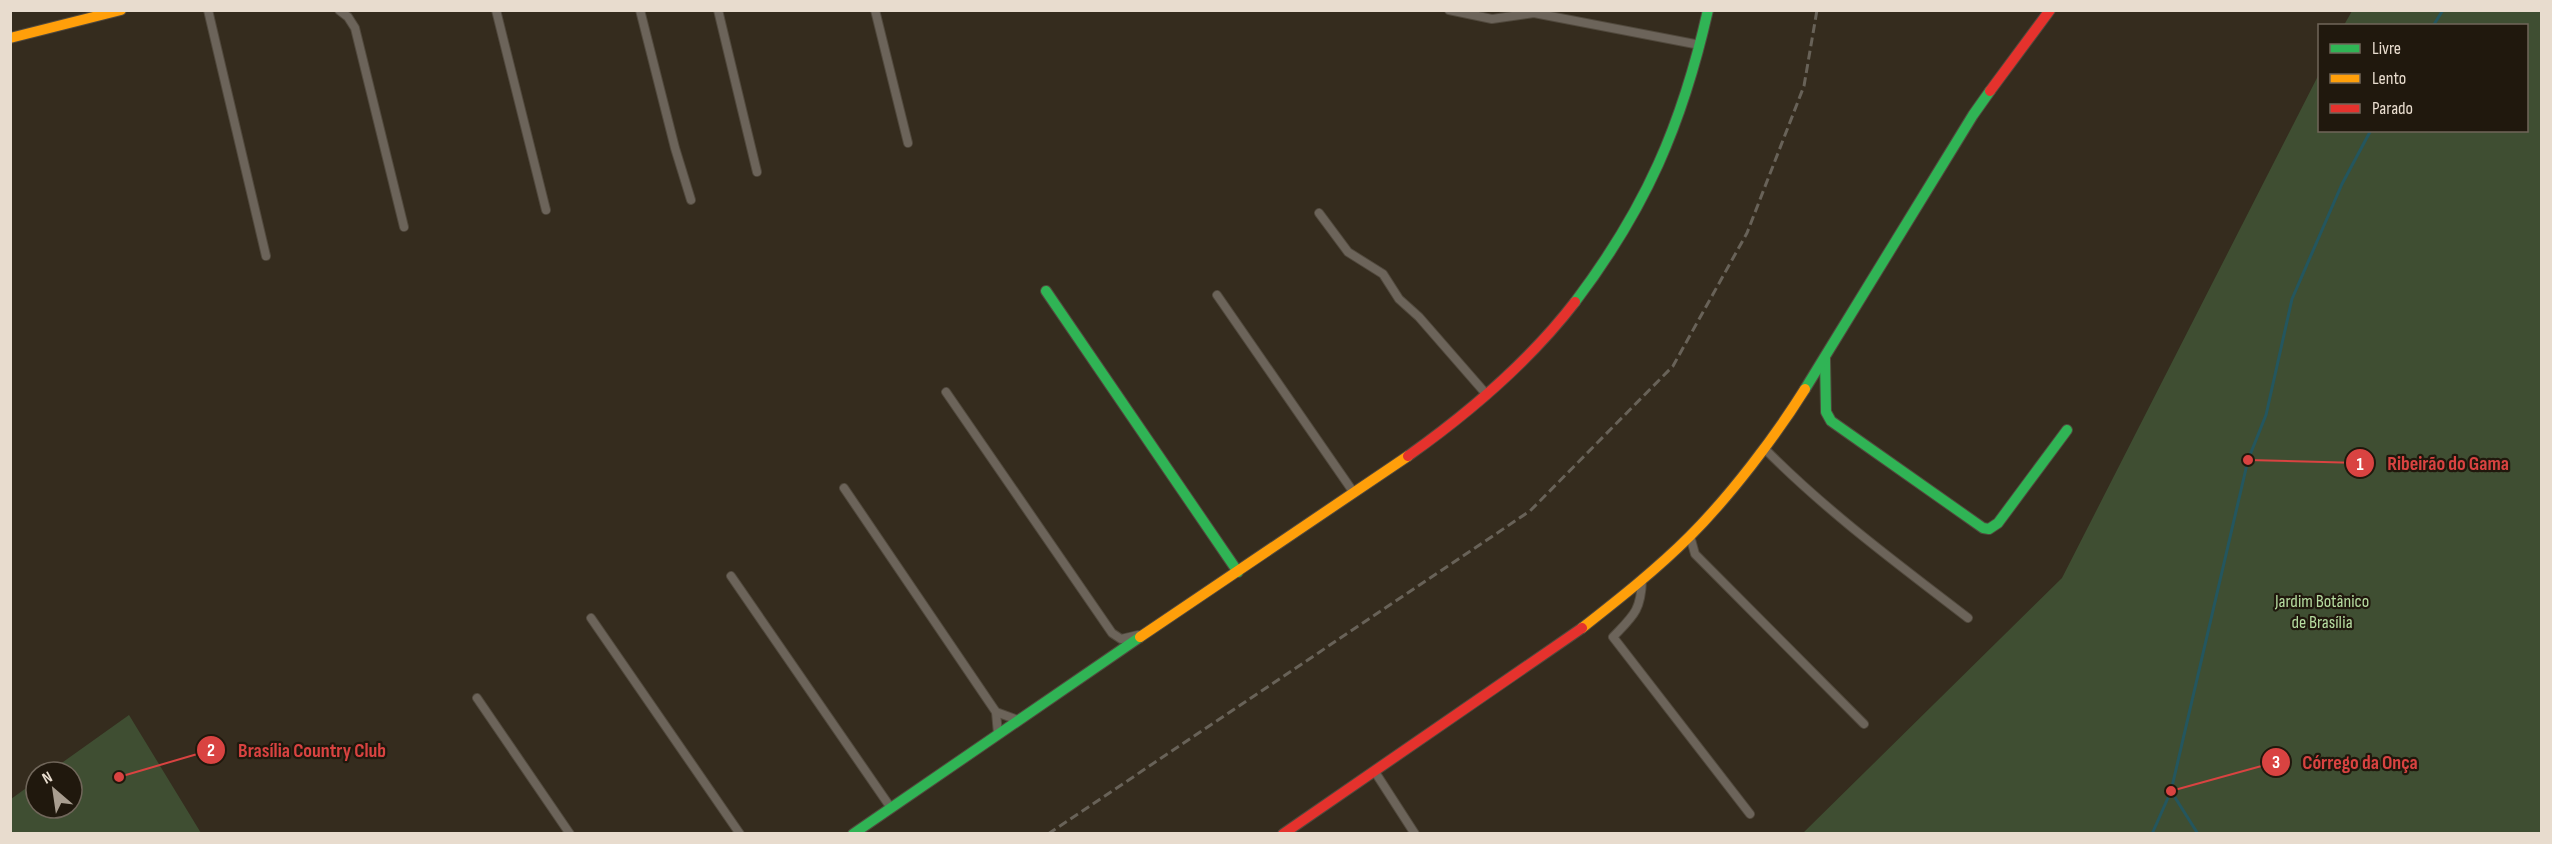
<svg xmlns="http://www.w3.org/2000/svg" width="2552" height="844" viewBox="0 0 2552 844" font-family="'Sofia Sans Condensed',sans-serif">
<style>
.green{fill:#3f4e32}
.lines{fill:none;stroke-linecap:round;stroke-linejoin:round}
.stream{stroke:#24565e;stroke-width:3}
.street-casing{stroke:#51493d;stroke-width:10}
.fast-casing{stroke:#51493d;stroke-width:12}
.slow-casing{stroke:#51493d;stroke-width:12}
.jam-casing{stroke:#51493d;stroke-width:12}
.street{stroke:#6c645a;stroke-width:8}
.fast{stroke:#30b455;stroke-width:10}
.slow{stroke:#ff9f0a;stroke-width:10}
.jam{stroke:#e5322d;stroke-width:10}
.rail{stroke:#686258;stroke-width:3;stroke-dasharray:9 4.5;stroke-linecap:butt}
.labels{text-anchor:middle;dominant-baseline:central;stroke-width:4.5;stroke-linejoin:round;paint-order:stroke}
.park-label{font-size:18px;fill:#b6dca0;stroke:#20180d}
.leader{fill:none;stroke:#d94341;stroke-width:2}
.callout-dot{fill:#d94341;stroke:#20180d;stroke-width:2}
.mark-label{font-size:18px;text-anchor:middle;font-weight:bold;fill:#fff}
.callout-label{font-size:20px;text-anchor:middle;font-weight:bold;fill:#d94341;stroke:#20180d;stroke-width:4.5;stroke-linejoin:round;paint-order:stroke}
</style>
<rect width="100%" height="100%" fill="#352c1e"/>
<g class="green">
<path d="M2352,11h189v822h-738l259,-255 257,-504 1,56h206v-104l-182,-1z"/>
<path d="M129,715l72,118h-190v-34l25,-18v27h36v-36h-23z"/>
</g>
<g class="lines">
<g class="stream">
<path d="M2433,26l10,-16"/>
<path d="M2171,791l27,43"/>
<path d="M2152,834l19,-43 77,-331 18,-45 26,-116 50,-115 29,-54"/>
</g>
<defs>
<g id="street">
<path d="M208,10l58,246"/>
<path d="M339,10l9,7 7,11 49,199"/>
<path d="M496,10l50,200"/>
<path d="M640,10l35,138 16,52"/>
<path d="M718,10l39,162"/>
<path d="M875,10l33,133"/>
<path d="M1449,10l43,9 42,-6 166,32"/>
<path d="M1319,213l29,39 35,22 16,25 20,18 68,78"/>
<path d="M1217,295l137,198"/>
<path d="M946,392l166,241 9,6 17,-4"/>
<path d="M1764,448c62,63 134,116 204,170"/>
<path d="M844,488l152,224 2,22"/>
<path d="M1690,536l5,18 169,170"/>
<path d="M731,576l160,232"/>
<path d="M1642,580c-1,31 -9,36 -29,57l137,177"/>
<path d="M591,618l149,216"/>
<path d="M477,698l93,136"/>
<path d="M996,712l22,8"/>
<path d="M1375,772l40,62"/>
</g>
<g id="fast">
<path d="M1046,291l192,281"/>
<path d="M1575,302c71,-94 107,-177 133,-292"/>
<path d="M1825,358l1,54 5,9 152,107 6,1 9,-6 69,-93"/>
<path d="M1805,389l168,-274 17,-24"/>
<path d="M853,834l287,-197"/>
</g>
<g id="slow">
<path d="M10,38l111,-28"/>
<path d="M1582,628c37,-29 75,-59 108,-92 40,-40 85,-99 115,-147"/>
<path d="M1140,637l268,-181"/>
</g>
<g id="jam">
<path d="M1990,91l60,-81"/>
<path d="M1408,456c62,-44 120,-93 167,-154"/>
<path d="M1283,834l299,-206"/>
</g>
</defs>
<use href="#street" class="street-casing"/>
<use href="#fast" class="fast-casing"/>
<use href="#slow" class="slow-casing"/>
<use href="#jam" class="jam-casing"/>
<use href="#street" class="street"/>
<use href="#fast" class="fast"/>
<use href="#slow" class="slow"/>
<use href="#jam" class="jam"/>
<path class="rail" d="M1048,834l482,-323 143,-145 74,-133 57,-147 13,-76"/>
</g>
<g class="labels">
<g class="park-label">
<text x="2322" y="601">Jardim Botânico<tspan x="2322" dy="21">de Brasília</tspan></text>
</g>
</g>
<path class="leader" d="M2248 460L2360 463M119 777L211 750M2171 791L2276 762"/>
<g class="callout-dot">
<circle cx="2248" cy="460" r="6"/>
<circle cx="119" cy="777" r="6"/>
<circle cx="2171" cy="791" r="6"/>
<circle cx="2360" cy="463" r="15"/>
<circle cx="211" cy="750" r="15"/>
<circle cx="2276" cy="762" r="15"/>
</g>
<g class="mark-label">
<text x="2360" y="470">1</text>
<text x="211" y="756">2</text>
<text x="2276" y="768">3</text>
</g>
<g class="callout-label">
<text x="2448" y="470">Ribeirão do Gama</text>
<text x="312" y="757">Brasília Country Club</text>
<text x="2360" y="769">Córrego da Onça</text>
</g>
<rect width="2552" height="844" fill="none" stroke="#e8dcce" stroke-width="24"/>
<rect x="2318" y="24" width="210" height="108" fill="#20180d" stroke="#70665a" stroke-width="1.5"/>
<rect x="2330" y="44" width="30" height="9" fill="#30b455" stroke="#70665a" stroke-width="1.5"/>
<text x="2372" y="54" font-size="18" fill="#e8dcce">Livre</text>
<rect x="2330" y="74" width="30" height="9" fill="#ff9f0a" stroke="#70665a" stroke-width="1.5"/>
<text x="2372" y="84" font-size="18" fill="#e8dcce">Lento</text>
<rect x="2330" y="104" width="30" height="9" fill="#e5322d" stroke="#70665a" stroke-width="1.5"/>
<text x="2372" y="114" font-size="18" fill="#e8dcce">Parado</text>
<g transform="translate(54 790) rotate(331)"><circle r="28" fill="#20180d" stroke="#70665a" stroke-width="1.5"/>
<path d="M0-4.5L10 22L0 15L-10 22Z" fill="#a99e90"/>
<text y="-9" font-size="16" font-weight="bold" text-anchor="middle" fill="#e8dcce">N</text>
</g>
</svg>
